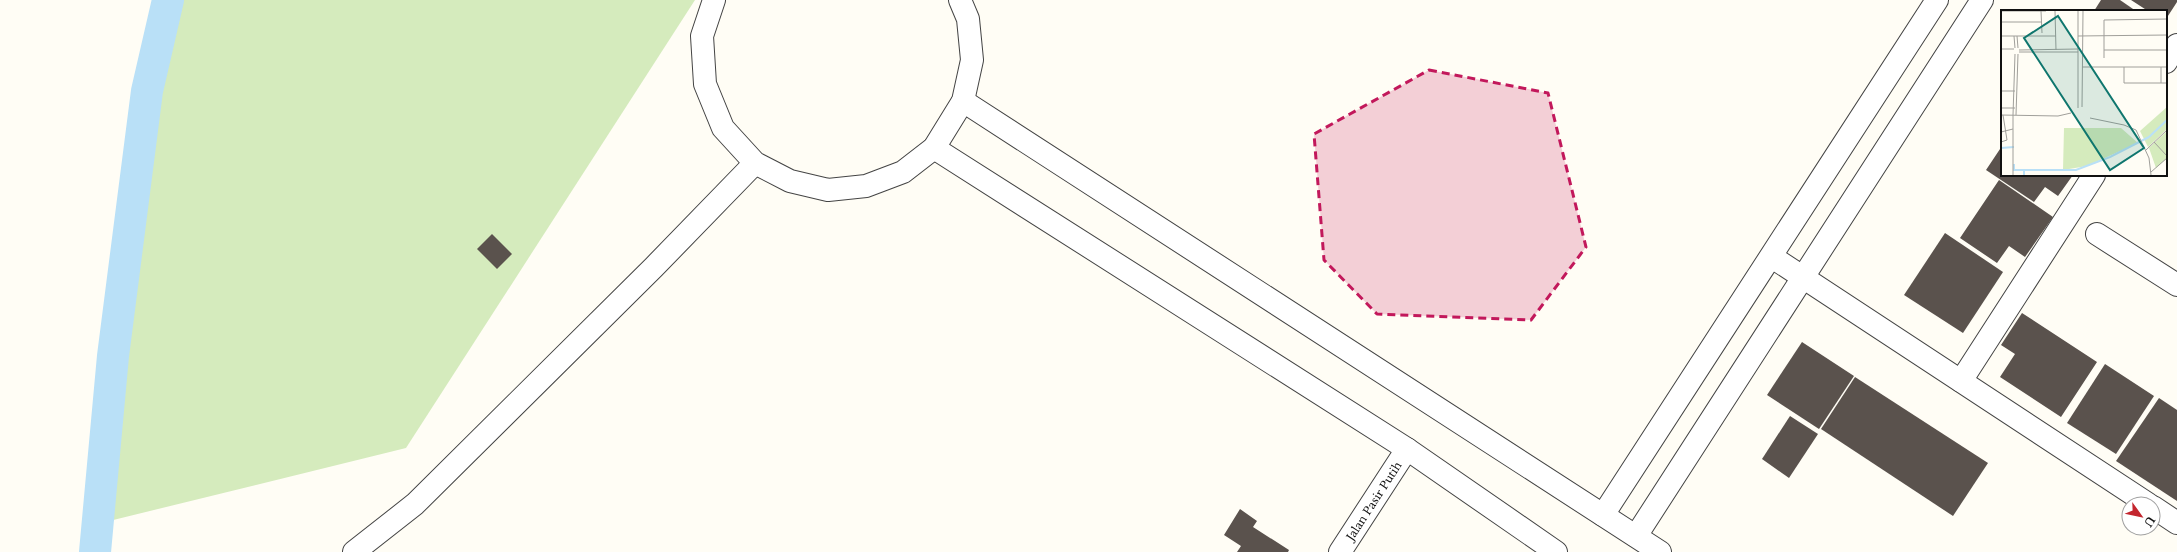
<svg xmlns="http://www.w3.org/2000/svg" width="2177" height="552" viewBox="0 0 2177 552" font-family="'Libre Baskerville',serif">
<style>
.green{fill:#d5ebbd}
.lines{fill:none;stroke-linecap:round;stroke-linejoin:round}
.canal{stroke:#b9e0f7;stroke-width:32}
.building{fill:#5a524d}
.minor-casing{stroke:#444;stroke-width:24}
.tertiary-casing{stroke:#444;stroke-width:24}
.minor{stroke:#fff;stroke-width:22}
.tertiary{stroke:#fff;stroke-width:22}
.marked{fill:#c2185b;fill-opacity:0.2;stroke:#c2185b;stroke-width:3;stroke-dasharray:8 5;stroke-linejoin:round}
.labels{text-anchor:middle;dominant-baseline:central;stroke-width:4;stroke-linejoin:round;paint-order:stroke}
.street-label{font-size:11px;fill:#111;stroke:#fff}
.inset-river{fill:none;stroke:#b9e0f7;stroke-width:2}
.inset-road{fill:none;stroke:#a09f9a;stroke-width:1}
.view{fill:#0f766e;fill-opacity:0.15;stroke:#0f766e;stroke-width:2}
.inset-edge{fill:none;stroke:#111;stroke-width:2}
</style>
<rect width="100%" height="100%" fill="#fffdf5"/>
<path class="green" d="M168,0h527l-289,448 -309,76 16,-168 34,-265z"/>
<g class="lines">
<path class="canal" d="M95,552l18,-196 34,-265 21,-91"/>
</g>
<g class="building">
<path d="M2101,0h19l16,11h-42z"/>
<path d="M2131,0h46v2l-11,17v-8h-18z"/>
<path d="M2002,146v29h71l-15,21 -13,-9 -11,15 -48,-32z"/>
<path d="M1999,180l54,37 -28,40 -16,-11 -12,17 -37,-25z"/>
<path d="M1945,233l58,39 -40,61 -59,-38z"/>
<path d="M492,234l20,20 -15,15 -20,-20z"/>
<path d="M2022,313l75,49 -36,55 -61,-40 15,-23 -14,-9z"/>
<path d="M1802,342l52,34 -35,53 -52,-34z"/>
<path d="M2105,364l49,32 -38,58 -49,-31z"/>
<path d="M1855,377l133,86 -35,53 -132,-87z"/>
<path d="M2159,398l18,12v91l-61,-40z"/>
<path d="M1790,416l28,18 -29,44 -27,-19z"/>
<path d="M1240,509l17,12 -4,6 36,23 -1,2h-51l4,-6 -17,-11z"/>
</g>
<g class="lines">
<defs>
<g id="minor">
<path d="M2166,62l11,-17"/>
<path d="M963,101l697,451"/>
<path d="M934,148l473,301 149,103"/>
<path d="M2097,234l80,51"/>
<path d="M1772,257l376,247"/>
<path d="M1961,381l133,-206"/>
<path d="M2153,507l24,16"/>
<path d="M1603,515l334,-515"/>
<path d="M1636,536l346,-536"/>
<path d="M1340,552l67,-103"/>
</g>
<g id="tertiary">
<path d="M714,0l-12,36 3,48 18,44 32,35 35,18 38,9 38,-4 37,-14 31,-24 29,-47 9,-41 -4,-41 -8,-19"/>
<path d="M354,552l61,-48 239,-237 101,-104"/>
</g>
</defs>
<use href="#minor" class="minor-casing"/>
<use href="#tertiary" class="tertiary-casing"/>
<use href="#minor" class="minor"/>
<use href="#tertiary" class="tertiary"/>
</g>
<path class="marked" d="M1429,70l119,23 38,154 -55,73 -154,-6 -53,-54 -10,-126z"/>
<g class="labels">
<g class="street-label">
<text transform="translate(1374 501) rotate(-57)">Jalan Pasir Putih</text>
</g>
</g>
<g transform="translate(2001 10)">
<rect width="166" height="166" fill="#fffdf5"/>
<path d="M166,97v22l-19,18 -8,-16zM63,118h57l17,15 -51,23 -24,4zM166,121v27l-11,10 -7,-20z" fill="#d5ebbd"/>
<path class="inset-river" d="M148,127l18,-17M0,138l13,-1M13,154v6h10M23,165v-5h52l34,-13 39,-20"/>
<path class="inset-road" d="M0,1h45M0,1v23M40,1l1,22M54,1l1,39M77,1v97M0,12h41M0,26h55M13,26l1,12M16,26l1,12M77,26l89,-1M0,39h13M18,40l59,-1M103,40h63M18,42h59M103,48v-38l63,-1M81,57h85M123,57v16h43M160,57v16M0,81h14M81,97l1,-96M0,98h14M0,105l57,1 13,-3M12,105v60M12,105l2,-61M15,105l2,-61M89,108l34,7 12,5 13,28 2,17M0,122l12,-3M0,132l6,-2 -4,-25M153,132l13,14M145,140l21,-20M150,162l16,-14"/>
<path class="view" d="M57,6l86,132 -34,22 -86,-132z"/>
<rect width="166" height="166" class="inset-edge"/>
</g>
<g transform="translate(2141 516) rotate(123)"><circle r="19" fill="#ffffff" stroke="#a0a0a0"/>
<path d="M0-3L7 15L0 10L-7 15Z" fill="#c4262e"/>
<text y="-6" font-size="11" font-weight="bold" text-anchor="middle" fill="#111111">U</text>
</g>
</svg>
